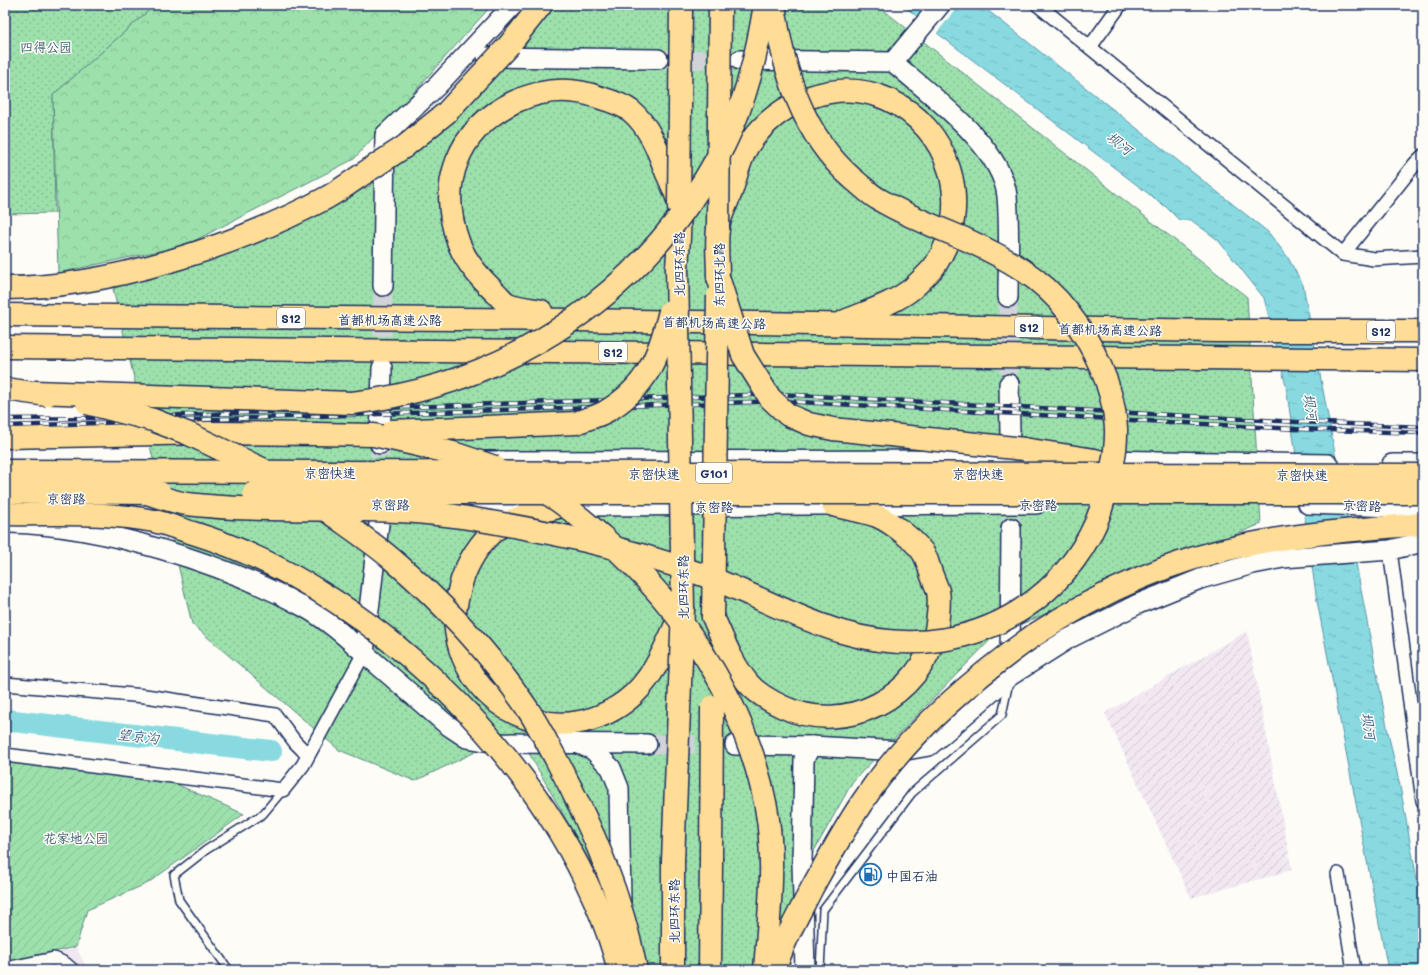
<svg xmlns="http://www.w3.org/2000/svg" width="1428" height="975" viewBox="0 0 1428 975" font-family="Mali,'LXGW WenKai TC',sans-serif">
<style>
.built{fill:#f2e8f2}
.industrial{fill:url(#industrial-furrows)}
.grass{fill:url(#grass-dots);stroke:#5c8884}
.forest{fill:url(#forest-crowns);stroke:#5c8884}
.garden{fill:url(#garden-furrows);stroke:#5c8884}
.water{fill:url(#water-ripples);stroke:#5c96ac}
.pier{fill:#fdfcf7}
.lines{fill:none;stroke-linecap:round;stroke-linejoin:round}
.river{stroke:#88dae0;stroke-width:22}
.secondary-tunnel{stroke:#d0d3d8;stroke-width:19;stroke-dasharray:19 10;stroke-linecap:butt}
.lane-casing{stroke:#1b2f5e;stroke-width:10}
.street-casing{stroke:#1b2f5e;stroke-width:16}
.secondary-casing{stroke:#1b2f5e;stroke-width:22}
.highway-casing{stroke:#1b2f5e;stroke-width:25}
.lane{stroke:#fdfcf7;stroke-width:7}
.street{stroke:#fdfcf7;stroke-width:13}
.secondary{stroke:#fdfcf7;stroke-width:19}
.highway{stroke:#ffdd96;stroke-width:22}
.rail-casing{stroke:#1b2f5e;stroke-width:4.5}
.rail{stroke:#fdfcf7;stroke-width:3;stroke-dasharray:9;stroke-linecap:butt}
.highway-bridge-casing{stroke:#1b2f5e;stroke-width:25;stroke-linecap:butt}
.highway-bridge{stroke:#ffdd96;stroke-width:22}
.labels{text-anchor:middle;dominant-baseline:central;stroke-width:3;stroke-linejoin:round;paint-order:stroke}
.shield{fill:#fdfcf7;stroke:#5f6c8c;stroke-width:1}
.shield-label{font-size:12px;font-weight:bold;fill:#1b2f5e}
.park-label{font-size:13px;fill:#3b5b71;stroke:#fdfcf7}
.street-label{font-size:13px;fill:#1b2f5e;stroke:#fdfcf7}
.poi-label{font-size:13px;fill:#1b2f5e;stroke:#fdfcf7;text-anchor:start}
.water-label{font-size:14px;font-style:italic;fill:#365a7e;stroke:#fdfcf7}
</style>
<defs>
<pattern id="industrial-furrows" width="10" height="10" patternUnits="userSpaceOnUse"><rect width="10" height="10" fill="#f2e8f2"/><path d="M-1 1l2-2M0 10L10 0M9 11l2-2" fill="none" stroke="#cfc7d2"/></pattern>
<pattern id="grass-dots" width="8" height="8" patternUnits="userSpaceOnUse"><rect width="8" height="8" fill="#9ce0ab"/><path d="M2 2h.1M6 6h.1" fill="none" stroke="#86c096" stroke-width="1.8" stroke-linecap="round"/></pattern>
<pattern id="forest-crowns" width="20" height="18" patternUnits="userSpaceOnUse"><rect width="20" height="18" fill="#9ce0ab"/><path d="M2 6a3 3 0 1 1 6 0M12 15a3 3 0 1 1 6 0" fill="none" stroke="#86c096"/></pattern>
<pattern id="garden-furrows" width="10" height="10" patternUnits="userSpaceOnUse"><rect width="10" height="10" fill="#9ce0ab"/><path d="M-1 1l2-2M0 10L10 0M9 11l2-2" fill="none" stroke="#86c096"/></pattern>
<pattern id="water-ripples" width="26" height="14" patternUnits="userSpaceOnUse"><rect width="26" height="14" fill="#88dae0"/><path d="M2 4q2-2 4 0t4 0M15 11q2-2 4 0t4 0" fill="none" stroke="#75bbc3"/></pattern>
</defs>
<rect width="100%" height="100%" fill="#fdfcf7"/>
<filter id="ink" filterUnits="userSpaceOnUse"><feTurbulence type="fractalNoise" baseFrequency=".025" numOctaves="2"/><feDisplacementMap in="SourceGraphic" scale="8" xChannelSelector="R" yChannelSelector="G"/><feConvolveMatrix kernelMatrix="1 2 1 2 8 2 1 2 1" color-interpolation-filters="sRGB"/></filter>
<g filter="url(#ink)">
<path class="built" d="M76,947l12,23h-83v-8z"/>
<path class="industrial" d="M1247,631l45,239 -101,28 -86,-185z"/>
<g class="grass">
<path d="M5,5h150l-102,90 2,118 -50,1z"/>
<path d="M552,5h325l370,292 14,227 -266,111 -142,146 -59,106 -12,83h-147l-33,-87 -85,-151 -102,49 -76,-31 -147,-126 -79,-335 255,-102 158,-143z"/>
</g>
<path class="forest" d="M155,5h337l-138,154 -168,86 -128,28 -5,-178z"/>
<path class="garden" d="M5,759l146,14 93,41 -96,69 -61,27 -11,37 -71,15z"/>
<path class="water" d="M903,5h78l287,227 19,24 16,29 86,452 11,49 23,127v57h-35l-71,-369 -31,-215 -22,-88 -46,-58 -27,-20h-12l-13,-13 -225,-171z"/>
<path class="pier" d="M931,5h28l-23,29 -17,-13z"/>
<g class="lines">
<path class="river" d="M5,720l266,31"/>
<g class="secondary-tunnel">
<path d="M658,59l77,1"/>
<path d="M1008,297l1,87"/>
<path d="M382,365l1,-79"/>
<path d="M380,486v-42"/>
<path d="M1011,488v40"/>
<path d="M647,744l88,1"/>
</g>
<defs>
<g id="lane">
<path d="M229,970l-50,-70 -5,-25 32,-25 57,-36 20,-24"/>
<path d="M820,970l3,-60 89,-117 90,-78 7,-33"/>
</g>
<g id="street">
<path d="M1038,5l305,249 72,-90 8,-8"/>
<path d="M1090,47l30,-42"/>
<path d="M1343,254l31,5 49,-3"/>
<path d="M1390,550l33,251"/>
<path d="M5,684l140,12 130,19 20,27 13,13"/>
<path d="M5,755l278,35 20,-25 61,-112"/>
<path d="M1338,874l16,96"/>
<path d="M5,969l49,-10 11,5 7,6"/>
</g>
<g id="secondary">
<path d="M487,57l171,2"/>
<path d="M740,60l153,2c36,32 109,84 114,134 3,34 1,68 1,101"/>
<path d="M893,62l47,-57"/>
<path d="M383,286l2,-151 52,-49 76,-81"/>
<path d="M1009,384l1,49"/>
<path d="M380,444l2,-76"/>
<path d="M1098,460l230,4"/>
<path d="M478,461l572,-1"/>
<path d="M1392,464h31"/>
<path d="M425,504l138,2 473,-2"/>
<path d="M1308,504l115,4"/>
<path d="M380,515l-16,138 82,71 21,14 29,5 151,1"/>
<path d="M10,523c91,2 214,40 294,84 22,12 41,29 60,46"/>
<path d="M1010,665l1,-137"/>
<path d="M579,744l14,6 18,18 8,20 2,113"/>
<path d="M735,745l76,1 90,5 28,-5 81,-70 58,-37 70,-35 62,-25 53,-15 30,-6 107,-8 33,-8"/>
<path d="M805,970l-3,-108 2,-103 7,-13"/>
</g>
<g id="highway">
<path d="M510,44l31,-39"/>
<path d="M404,147l42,-34 35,-38"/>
<path d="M718,277c0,-16 -2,-33 0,-48 1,-12 9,-26 13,-37 5,-15 9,-35 18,-48 29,-43 88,-67 138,-45 63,28 87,106 49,165 -5,8 -16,17 -23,24 -18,15 -46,24 -68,33"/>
<path d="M5,288c102,0 231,-42 321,-90 15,-8 29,-19 43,-28"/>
<path d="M541,311c-10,-2 -23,-3 -33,-7 -4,-2 -8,-7 -11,-10 -16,-15 -30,-30 -38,-50 -22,-59 -2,-114 55,-142 28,-13 58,-15 87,-4 10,3 22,7 30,13 18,15 27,39 35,60 4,10 11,22 13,34 2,15 -1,46 -2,63"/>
<path d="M5,315l572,5 642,11h204"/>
<path d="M5,347l1418,13"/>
<path d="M5,437l205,-4 105,1"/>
<path d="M1024,449l71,11"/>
<path d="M563,506c-22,6 -49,10 -68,24 -15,12 -27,32 -33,50 -3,12 -8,26 -7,39 4,88 100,136 171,82 29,-22 42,-60 57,-92"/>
<path d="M713,617c10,22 19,47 35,66 9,11 22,18 35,24 63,29 138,-10 153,-77 2,-12 4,-28 2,-39 -2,-6 -5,-12 -7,-18 -2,-5 -3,-11 -6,-17 -6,-13 -34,-34 -48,-40 -14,-5 -30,-7 -44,-11"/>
<path d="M1033,636c64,-42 137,-76 213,-91 58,-12 118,-16 177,-21"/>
<path d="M673,861v109"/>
<path d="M710,970l1,-110"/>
</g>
</defs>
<use href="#lane" class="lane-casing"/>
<use href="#street" class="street-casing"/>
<use href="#secondary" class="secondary-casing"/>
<use href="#highway" class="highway-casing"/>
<use href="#lane" class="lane"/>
<use href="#street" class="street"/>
<use href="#secondary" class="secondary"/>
<use href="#highway" class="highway"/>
<defs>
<g id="rail">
<path d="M5,419l96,-1 677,-24 520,28 125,5"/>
<path d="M5,426l776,-25 515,28 127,4"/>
</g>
</defs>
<use href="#rail" class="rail-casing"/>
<use href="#rail" class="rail"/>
<defs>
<g id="highway-bridge">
<path d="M481,75l29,-31"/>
<path d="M369,170l35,-23"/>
<path d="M679,205l2,-200"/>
<path d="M718,228l2,-223"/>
<path d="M718,277l25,78 27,43 18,17 21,9 24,5 191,20"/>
<path d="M5,389l42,6"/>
<path d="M34,392l318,11c161,-19 299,-114 372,-258 22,-44 33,-92 41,-140"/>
<path d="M87,403l66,17 36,14 73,35"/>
<path d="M392,431l184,-8c9,-4 20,-6 29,-11 42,-24 54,-56 65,-101"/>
<path d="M315,434l59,1 79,18 42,14"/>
<path d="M5,471l1418,4"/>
<path d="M5,492l155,1"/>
<path d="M146,493c14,4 28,9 41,11 93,11 188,-1 281,14 78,13 157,29 232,56 48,17 93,43 142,58 68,20 137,11 193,-32 28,-21 54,-55 65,-88 8,-27 17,-55 16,-84 -2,-41 -23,-84 -48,-116 -26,-35 -64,-55 -103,-73 -29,-12 -58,-23 -85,-39 -10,-5 -18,-14 -27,-21 -51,-44 -70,-109 -79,-174"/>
<path d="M254,493h1169"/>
<path d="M546,493c21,12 38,28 57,44 79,70 143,165 163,270 10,54 3,109 -1,163"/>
<path d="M323,508c23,17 48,33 70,52 51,44 99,95 136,151 10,16 19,33 28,50 35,66 65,135 79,209"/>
<path d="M5,514c49,1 100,-3 149,7 13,3 26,8 39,12 186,57 377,248 426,437"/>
<path d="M713,617l5,-321"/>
<path d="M711,860l1,-153"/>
<path d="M673,861l10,-252 -6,-341"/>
<path d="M775,970c8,-29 24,-56 37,-82 16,-29 31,-57 49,-84 44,-67 107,-122 172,-168"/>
</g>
</defs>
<use href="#highway-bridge" class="highway-bridge-casing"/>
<use href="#highway-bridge" class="highway-bridge"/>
</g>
</g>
<defs>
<symbol id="fuel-ring" viewBox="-11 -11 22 22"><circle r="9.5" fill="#fdfcf7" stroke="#1f6fb2" stroke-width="1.5"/><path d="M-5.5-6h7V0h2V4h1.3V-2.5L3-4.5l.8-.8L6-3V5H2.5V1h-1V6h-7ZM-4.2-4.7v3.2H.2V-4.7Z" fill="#1f6fb2"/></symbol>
</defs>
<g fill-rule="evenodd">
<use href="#fuel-ring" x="858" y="862" width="25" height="25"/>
</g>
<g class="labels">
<g class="shield">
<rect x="277" y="308" width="28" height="20" rx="3"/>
<rect x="1015" y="317" width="28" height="20" rx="3"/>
<rect x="1367" y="321" width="28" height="20" rx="3"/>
<rect x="599" y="342" width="28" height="20" rx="3"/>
<rect x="696" y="463" width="36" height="20" rx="3"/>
</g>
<g class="shield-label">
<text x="291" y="318">S12</text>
<text x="1029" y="327">S12</text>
<text x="1381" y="331">S12</text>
<text x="613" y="352">S12</text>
<text x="714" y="473">G101</text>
</g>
<g class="park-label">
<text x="46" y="46">四得公园</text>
<text x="76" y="837">花家地公园</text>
</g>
<g class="street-label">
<text transform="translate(678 264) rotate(-90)">北四环东路</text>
<text transform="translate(718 275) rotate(-90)">东四环北路</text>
<text x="390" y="319">首都机场高速公路</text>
<text transform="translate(714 322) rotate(1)">首都机场高速公路</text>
<text transform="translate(1110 329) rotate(1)">首都机场高速公路</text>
<text x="330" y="472">京密快速</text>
<text x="654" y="473">京密快速</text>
<text x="978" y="473">京密快速</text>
<text x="1302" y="474">京密快速</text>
<text transform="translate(66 498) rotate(1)">京密路</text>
<text transform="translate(390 504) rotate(1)">京密路</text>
<text x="1038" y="504">京密路</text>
<text transform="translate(1362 505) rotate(2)">京密路</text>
<text x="714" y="506">京密路</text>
<text transform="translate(682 587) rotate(-90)">北四环东路</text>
<text transform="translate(673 911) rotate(-90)">北四环东路</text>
</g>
<g class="poi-label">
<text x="886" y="875">中国石油</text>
</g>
<g class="water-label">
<text transform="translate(1120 143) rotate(38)">坝河</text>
<text transform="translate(1311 407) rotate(80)">坝河</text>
<text transform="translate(1369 726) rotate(80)">坝河</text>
<text transform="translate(138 736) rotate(7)">望京沟</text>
</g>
</g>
<rect width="1428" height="975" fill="none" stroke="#fdfcf7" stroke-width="20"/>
<rect x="10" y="10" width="1408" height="955" fill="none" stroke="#1b2f5e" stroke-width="1.5" filter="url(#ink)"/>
</svg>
